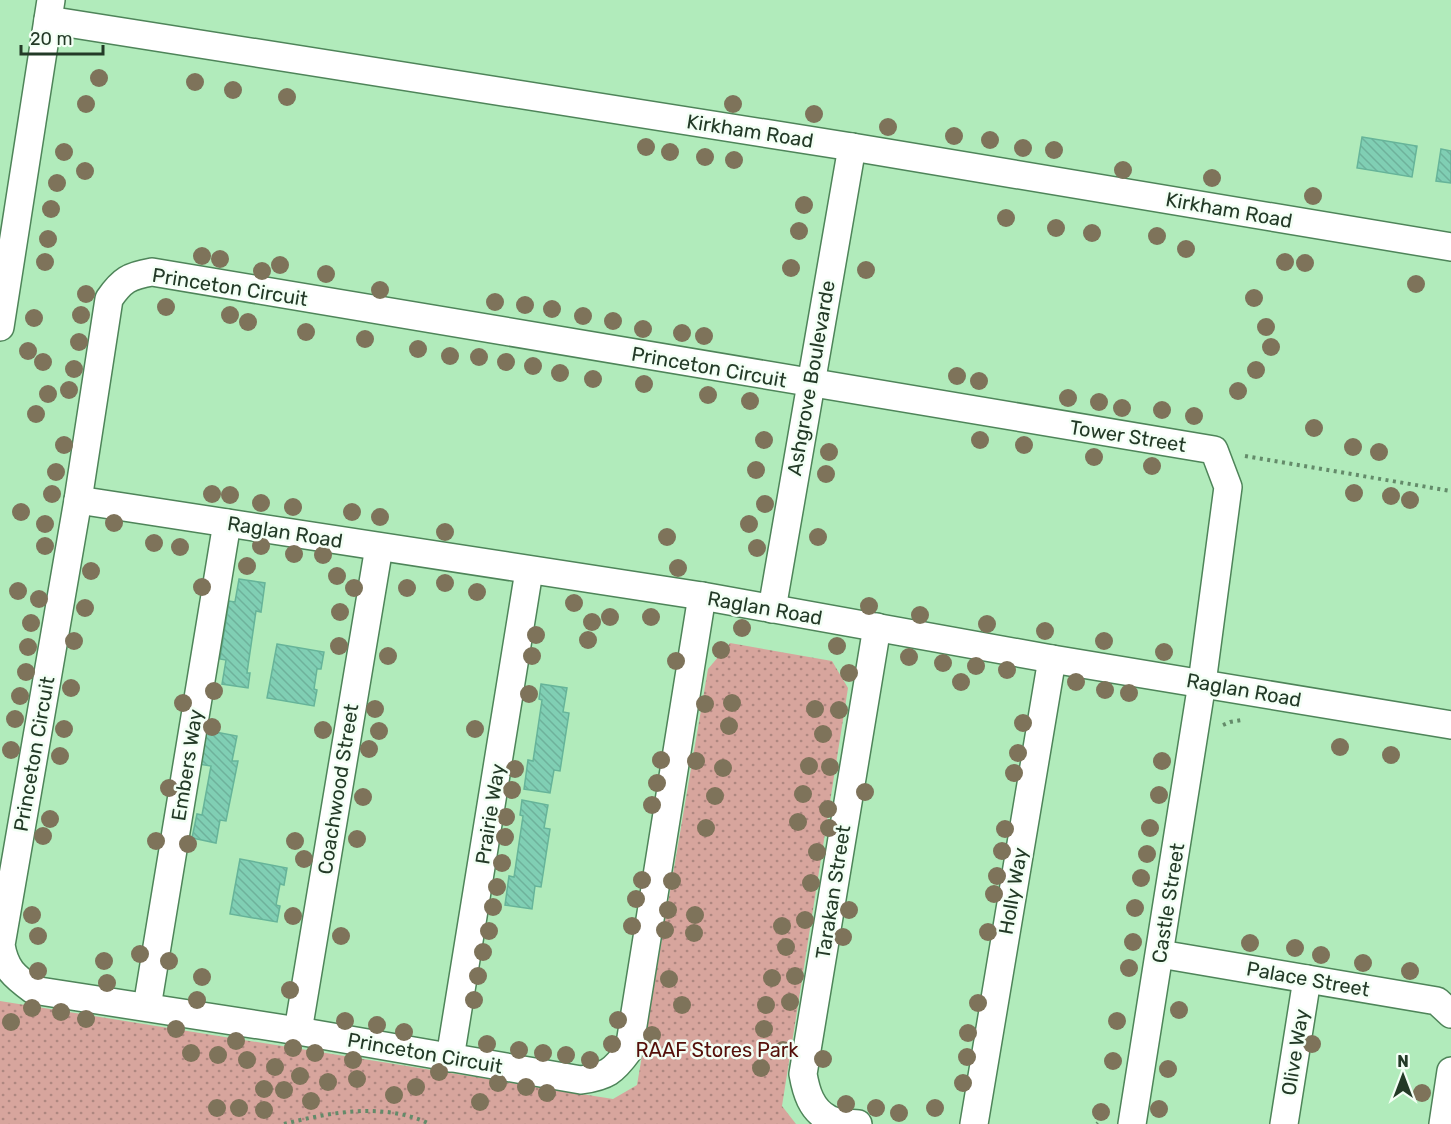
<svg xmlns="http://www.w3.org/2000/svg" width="1451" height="1124" viewBox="0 0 1451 1124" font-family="Rubik,sans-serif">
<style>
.park{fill:url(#park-dots)}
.building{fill:url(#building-back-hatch);stroke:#66b499;stroke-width:1.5}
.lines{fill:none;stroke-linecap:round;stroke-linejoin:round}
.minor-casing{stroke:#4e8459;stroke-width:30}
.path{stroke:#648b6a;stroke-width:4;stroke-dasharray:3 4.5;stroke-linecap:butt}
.minor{stroke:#fff;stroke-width:27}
.tree{fill:#7e735a}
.labels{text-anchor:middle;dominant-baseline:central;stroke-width:5;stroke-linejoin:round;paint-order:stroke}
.street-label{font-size:20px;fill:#233a27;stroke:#f3fff5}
.park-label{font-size:20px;fill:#55100a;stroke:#f3fff5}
</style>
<defs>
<pattern id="park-dots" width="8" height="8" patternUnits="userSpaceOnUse" patternTransform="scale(1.5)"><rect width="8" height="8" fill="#d7a59d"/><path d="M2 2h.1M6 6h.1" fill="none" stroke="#ae8780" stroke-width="1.8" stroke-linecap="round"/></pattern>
<pattern id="building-back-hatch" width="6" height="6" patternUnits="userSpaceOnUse" patternTransform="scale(1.5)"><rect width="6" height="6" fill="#80cfb4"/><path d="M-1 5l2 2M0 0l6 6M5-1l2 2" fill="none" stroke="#6eb29b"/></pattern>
</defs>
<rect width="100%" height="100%" fill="#b1ebbb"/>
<path class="park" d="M730,643l102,18 16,27 -66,418 14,18h-796v-123l613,98 24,-14 71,-416z"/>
<g class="building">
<path d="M1362,137l55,9 -5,31 -55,-9z"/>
<path d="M1441,149l10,2v32l-15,-2z"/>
<path d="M239,579l26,4 -4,29 -5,-1 -9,62h3l-2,15 -26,-4 4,-24 -6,-1 9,-58 6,1z"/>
<path d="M277,644l47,8 -3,17h-4l-3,20 3,1 -3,16 -47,-8z"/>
<path d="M541,684l26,4 -4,24 6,1 -9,58 -6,-1 -4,23 -26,-4 4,-29 5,1 9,-61 -3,-1z"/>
<path d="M205,730l32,6 -5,25h6l-12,60 -6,-1 -4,23 -24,-5 5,-24 5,1 9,-49 -13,-2z"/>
<path d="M522,800l26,5 -4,23 6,1 -9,58 -6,-1 -3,23 -27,-4 4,-29 5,1 9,-61 -3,-1z"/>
<path d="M240,859l47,9 -3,17 -4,-1 -4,21 4,1 -3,16 -47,-8z"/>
</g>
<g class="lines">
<defs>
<g id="minor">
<path d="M48,20l804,127 599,100"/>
<path d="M0,327l51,-327"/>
<path d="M78,500l624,96 350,63 399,66"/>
<path d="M702,596l-73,454c-16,22 -22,26 -48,30l-283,-49 -265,-41c-19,-14 -28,-21 -32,-45l77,-445 31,-201c13,-19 20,-23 43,-27l1062,178 14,37 -26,196 -70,441"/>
<path d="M772,609l80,-462"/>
<path d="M1160,954l277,47 14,13"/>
<path d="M147,1007l80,-484"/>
<path d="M298,1031l81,-484"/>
<path d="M450,1058l79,-487"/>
<path d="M858,1124c-9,-1 -22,-1 -29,-5 -18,-9 -23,-28 -26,-45l74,-447"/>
<path d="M974,1124l78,-465"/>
<path d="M1284,1124l23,-145"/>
<path d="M1443,1124l8,-53"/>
</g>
</defs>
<use href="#minor" class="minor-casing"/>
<g class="path">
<path d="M1245,456l206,35"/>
<path d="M1223,725l7,-3 12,-2"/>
<path d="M284,1124c47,-12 100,-22 146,0"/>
<path d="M1097,1124l1,-1"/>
</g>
<use href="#minor" class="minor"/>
</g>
<g class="tree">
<circle cx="99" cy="78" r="9"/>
<circle cx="195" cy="82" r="9"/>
<circle cx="233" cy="90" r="9"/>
<circle cx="287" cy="97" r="9"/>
<circle cx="86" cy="104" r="9"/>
<circle cx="733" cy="104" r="9"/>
<circle cx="814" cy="114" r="9"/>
<circle cx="888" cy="127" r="9"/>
<circle cx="954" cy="136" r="9"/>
<circle cx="990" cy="140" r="9"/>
<circle cx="646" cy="147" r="9"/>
<circle cx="1023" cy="148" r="9"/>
<circle cx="1054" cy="150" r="9"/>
<circle cx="64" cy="152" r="9"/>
<circle cx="670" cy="152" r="9"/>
<circle cx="705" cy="157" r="9"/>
<circle cx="734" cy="160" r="9"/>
<circle cx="1123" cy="170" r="9"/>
<circle cx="85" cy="171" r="9"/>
<circle cx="1212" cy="178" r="9"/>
<circle cx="57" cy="183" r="9"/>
<circle cx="1313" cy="196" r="9"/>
<circle cx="804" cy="205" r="9"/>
<circle cx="51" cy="209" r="9"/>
<circle cx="1006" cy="218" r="9"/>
<circle cx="1056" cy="228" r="9"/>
<circle cx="799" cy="231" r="9"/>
<circle cx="1092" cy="233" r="9"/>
<circle cx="1157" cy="236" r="9"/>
<circle cx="48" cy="239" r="9"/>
<circle cx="1186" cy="249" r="9"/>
<circle cx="202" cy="256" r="9"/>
<circle cx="220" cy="259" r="9"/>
<circle cx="45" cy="262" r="9"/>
<circle cx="1285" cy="262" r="9"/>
<circle cx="1305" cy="263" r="9"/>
<circle cx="280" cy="265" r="9"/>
<circle cx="791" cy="268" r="9"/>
<circle cx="866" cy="270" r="9"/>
<circle cx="262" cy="271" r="9"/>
<circle cx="326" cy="274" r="9"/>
<circle cx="1416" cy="284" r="9"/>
<circle cx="380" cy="290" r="9"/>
<circle cx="86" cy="294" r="9"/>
<circle cx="1254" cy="298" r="9"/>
<circle cx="495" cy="302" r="9"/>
<circle cx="525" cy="305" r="9"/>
<circle cx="166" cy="307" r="9"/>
<circle cx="552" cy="309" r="9"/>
<circle cx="81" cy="315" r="9"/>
<circle cx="230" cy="315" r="9"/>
<circle cx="583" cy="316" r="9"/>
<circle cx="34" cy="318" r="9"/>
<circle cx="613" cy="321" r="9"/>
<circle cx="248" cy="322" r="9"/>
<circle cx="1266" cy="327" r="9"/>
<circle cx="643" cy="329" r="9"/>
<circle cx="306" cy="332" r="9"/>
<circle cx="682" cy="333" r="9"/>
<circle cx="704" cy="336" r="9"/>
<circle cx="365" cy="339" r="9"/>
<circle cx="79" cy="342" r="9"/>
<circle cx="1271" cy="347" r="9"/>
<circle cx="418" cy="349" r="9"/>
<circle cx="28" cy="351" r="9"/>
<circle cx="450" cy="356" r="9"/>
<circle cx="479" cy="357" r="9"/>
<circle cx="43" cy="362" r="9"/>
<circle cx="506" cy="362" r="9"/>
<circle cx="533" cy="366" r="9"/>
<circle cx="74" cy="369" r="9"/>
<circle cx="1256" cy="370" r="9"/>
<circle cx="560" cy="373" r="9"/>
<circle cx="957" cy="376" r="9"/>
<circle cx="593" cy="379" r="9"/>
<circle cx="979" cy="381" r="9"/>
<circle cx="644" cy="384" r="9"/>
<circle cx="69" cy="390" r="9"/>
<circle cx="1238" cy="391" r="9"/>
<circle cx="48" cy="394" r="9"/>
<circle cx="708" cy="395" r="9"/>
<circle cx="1068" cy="398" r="9"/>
<circle cx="750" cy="401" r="9"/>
<circle cx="1099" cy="402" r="9"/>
<circle cx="1122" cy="408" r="9"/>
<circle cx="1162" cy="410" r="9"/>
<circle cx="36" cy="414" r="9"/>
<circle cx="1194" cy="416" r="9"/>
<circle cx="1314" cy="428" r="9"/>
<circle cx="764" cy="440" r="9"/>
<circle cx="980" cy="440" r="9"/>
<circle cx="64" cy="445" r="9"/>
<circle cx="1024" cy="445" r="9"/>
<circle cx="1353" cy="447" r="9"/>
<circle cx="829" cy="452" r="9"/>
<circle cx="1379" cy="452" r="9"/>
<circle cx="1094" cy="457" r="9"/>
<circle cx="1152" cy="466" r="9"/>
<circle cx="756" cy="470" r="9"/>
<circle cx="56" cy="472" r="9"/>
<circle cx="826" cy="474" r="9"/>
<circle cx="1354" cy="493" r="9"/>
<circle cx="52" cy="494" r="9"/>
<circle cx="212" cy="494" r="9"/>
<circle cx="230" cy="495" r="9"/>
<circle cx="1391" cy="496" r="9"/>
<circle cx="1410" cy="500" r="9"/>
<circle cx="261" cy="503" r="9"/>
<circle cx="765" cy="504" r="9"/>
<circle cx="293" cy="507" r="9"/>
<circle cx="21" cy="512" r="9"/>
<circle cx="352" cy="512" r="9"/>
<circle cx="380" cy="517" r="9"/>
<circle cx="114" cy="523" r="9"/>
<circle cx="45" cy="524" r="9"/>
<circle cx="749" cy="524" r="9"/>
<circle cx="445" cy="532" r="9"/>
<circle cx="667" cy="537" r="9"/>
<circle cx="818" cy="537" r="9"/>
<circle cx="154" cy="543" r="9"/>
<circle cx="45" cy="546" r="9"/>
<circle cx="261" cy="546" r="9"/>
<circle cx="180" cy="547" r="9"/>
<circle cx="757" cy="548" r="9"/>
<circle cx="294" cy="554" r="9"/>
<circle cx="323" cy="555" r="9"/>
<circle cx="247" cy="566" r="9"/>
<circle cx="678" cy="568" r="9"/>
<circle cx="91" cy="571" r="9"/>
<circle cx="337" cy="576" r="9"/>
<circle cx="445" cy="583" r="9"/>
<circle cx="202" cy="587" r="9"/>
<circle cx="354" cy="588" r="9"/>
<circle cx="407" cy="588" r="9"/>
<circle cx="18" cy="591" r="9"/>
<circle cx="477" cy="592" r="9"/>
<circle cx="39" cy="599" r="9"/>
<circle cx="574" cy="603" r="9"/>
<circle cx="869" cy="606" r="9"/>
<circle cx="85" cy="608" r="9"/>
<circle cx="340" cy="612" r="9"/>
<circle cx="920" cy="615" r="9"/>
<circle cx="610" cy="617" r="9"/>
<circle cx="651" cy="617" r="9"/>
<circle cx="592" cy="622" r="9"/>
<circle cx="31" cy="623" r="9"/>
<circle cx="987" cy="624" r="9"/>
<circle cx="742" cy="628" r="9"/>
<circle cx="1045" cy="631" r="9"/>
<circle cx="536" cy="635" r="9"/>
<circle cx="588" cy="640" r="9"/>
<circle cx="74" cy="641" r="9"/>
<circle cx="1104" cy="641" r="9"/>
<circle cx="339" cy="646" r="9"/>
<circle cx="837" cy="646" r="9"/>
<circle cx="28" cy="647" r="9"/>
<circle cx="721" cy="650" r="9"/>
<circle cx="1164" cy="652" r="9"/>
<circle cx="388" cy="656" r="9"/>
<circle cx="532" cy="656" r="9"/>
<circle cx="909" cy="657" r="9"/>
<circle cx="676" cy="661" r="9"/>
<circle cx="943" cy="663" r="9"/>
<circle cx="976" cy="666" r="9"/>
<circle cx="1007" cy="670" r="9"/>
<circle cx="26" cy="672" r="9"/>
<circle cx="849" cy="673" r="9"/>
<circle cx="961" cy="682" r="9"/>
<circle cx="1076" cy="682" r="9"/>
<circle cx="71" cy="688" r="9"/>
<circle cx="1105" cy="690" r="9"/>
<circle cx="214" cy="691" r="9"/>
<circle cx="1129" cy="693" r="9"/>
<circle cx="529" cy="694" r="9"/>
<circle cx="20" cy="696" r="9"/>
<circle cx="183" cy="703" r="9"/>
<circle cx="732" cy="703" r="9"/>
<circle cx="705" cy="704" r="9"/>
<circle cx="375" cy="709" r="9"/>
<circle cx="815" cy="709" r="9"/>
<circle cx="839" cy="710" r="9"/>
<circle cx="15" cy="719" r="9"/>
<circle cx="1023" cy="723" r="9"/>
<circle cx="729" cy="726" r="9"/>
<circle cx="212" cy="727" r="9"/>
<circle cx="64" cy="729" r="9"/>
<circle cx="475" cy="729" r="9"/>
<circle cx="323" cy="730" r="9"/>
<circle cx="379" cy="731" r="9"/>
<circle cx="823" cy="734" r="9"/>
<circle cx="1340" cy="747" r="9"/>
<circle cx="369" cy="749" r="9"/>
<circle cx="11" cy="750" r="9"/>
<circle cx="1018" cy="753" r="9"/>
<circle cx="1391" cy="755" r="9"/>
<circle cx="60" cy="756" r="9"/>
<circle cx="661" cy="760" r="9"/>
<circle cx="696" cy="761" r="9"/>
<circle cx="1162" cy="761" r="9"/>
<circle cx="809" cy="766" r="9"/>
<circle cx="830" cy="767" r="9"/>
<circle cx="723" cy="768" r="9"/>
<circle cx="515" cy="769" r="9"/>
<circle cx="1014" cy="773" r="9"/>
<circle cx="657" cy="783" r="9"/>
<circle cx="169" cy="788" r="9"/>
<circle cx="512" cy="790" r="9"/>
<circle cx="865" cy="792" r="9"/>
<circle cx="803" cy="794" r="9"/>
<circle cx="1159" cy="795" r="9"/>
<circle cx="715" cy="796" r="9"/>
<circle cx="363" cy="797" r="9"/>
<circle cx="652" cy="805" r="9"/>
<circle cx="828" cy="809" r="9"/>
<circle cx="506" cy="817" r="9"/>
<circle cx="50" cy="819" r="9"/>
<circle cx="798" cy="822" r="9"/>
<circle cx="706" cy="828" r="9"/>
<circle cx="829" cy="828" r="9"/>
<circle cx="1150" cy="828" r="9"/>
<circle cx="1005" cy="829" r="9"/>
<circle cx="43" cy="836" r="9"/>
<circle cx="505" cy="837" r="9"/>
<circle cx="357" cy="839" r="9"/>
<circle cx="156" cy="841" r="9"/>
<circle cx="295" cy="841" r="9"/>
<circle cx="188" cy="844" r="9"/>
<circle cx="1002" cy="851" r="9"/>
<circle cx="817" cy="852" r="9"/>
<circle cx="1147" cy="854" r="9"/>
<circle cx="304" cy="859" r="9"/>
<circle cx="502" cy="863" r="9"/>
<circle cx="997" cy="876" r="9"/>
<circle cx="1141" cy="878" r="9"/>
<circle cx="642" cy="880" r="9"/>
<circle cx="672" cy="881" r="9"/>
<circle cx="811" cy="883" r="9"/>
<circle cx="497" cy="887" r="9"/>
<circle cx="994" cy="894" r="9"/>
<circle cx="636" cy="899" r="9"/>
<circle cx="493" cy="907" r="9"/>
<circle cx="1135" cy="908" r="9"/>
<circle cx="668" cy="910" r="9"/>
<circle cx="849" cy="910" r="9"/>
<circle cx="32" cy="915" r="9"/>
<circle cx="695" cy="915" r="9"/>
<circle cx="293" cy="916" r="9"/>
<circle cx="805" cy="920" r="9"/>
<circle cx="632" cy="926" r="9"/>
<circle cx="782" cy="926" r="9"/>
<circle cx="665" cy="930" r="9"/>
<circle cx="489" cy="931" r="9"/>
<circle cx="988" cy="932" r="9"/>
<circle cx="694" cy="933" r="9"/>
<circle cx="38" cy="936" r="9"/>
<circle cx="341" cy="936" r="9"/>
<circle cx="843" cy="937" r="9"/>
<circle cx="1133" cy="942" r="9"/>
<circle cx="1250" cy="943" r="9"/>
<circle cx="786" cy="947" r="9"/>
<circle cx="1295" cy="948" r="9"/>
<circle cx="483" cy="952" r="9"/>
<circle cx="140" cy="954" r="9"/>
<circle cx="1321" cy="955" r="9"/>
<circle cx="104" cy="961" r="9"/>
<circle cx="169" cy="961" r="9"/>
<circle cx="1363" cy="963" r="9"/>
<circle cx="1129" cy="968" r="9"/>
<circle cx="38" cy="971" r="9"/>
<circle cx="1410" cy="971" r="9"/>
<circle cx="478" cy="976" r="9"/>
<circle cx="795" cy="976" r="9"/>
<circle cx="202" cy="977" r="9"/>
<circle cx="772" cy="978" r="9"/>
<circle cx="669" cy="979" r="9"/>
<circle cx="107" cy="983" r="9"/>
<circle cx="290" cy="990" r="9"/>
<circle cx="197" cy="1000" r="9"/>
<circle cx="474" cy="1000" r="9"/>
<circle cx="790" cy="1002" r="9"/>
<circle cx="978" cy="1003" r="9"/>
<circle cx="682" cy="1005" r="9"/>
<circle cx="766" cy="1005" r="9"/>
<circle cx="32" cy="1008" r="9"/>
<circle cx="1179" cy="1010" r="9"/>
<circle cx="61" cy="1012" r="9"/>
<circle cx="86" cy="1019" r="9"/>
<circle cx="618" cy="1020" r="9"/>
<circle cx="345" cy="1021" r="9"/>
<circle cx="1117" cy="1021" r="9"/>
<circle cx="11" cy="1022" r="9"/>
<circle cx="377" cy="1025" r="9"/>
<circle cx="176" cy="1029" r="9"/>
<circle cx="764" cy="1029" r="9"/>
<circle cx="404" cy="1032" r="9"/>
<circle cx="968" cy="1033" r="9"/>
<circle cx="652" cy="1035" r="9"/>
<circle cx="236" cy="1041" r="9"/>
<circle cx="487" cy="1044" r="9"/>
<circle cx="612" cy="1044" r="9"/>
<circle cx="1312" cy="1044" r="9"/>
<circle cx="293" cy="1048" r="9"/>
<circle cx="519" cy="1050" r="9"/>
<circle cx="783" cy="1050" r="9"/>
<circle cx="191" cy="1053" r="9"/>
<circle cx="315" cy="1053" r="9"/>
<circle cx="543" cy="1053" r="9"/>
<circle cx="218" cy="1055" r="9"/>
<circle cx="566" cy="1055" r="9"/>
<circle cx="967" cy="1057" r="9"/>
<circle cx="823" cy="1059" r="9"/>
<circle cx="247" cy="1060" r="9"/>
<circle cx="353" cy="1060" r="9"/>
<circle cx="590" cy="1060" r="9"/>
<circle cx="1113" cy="1061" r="9"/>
<circle cx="275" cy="1067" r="9"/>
<circle cx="761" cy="1068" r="9"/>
<circle cx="1168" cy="1069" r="9"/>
<circle cx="439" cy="1072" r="9"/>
<circle cx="300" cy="1076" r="9"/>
<circle cx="357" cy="1079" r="9"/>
<circle cx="328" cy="1082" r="9"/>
<circle cx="498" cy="1083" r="9"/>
<circle cx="963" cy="1083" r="9"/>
<circle cx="416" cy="1087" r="9"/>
<circle cx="526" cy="1087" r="9"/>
<circle cx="264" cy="1089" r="9"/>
<circle cx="284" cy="1090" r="9"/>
<circle cx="547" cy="1093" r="9"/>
<circle cx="1422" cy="1093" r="9"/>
<circle cx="394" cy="1095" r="9"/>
<circle cx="311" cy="1101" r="9"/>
<circle cx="480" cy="1102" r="9"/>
<circle cx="846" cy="1104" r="9"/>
<circle cx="217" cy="1108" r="9"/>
<circle cx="239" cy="1108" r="9"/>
<circle cx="876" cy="1108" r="9"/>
<circle cx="935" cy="1108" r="9"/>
<circle cx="1159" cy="1109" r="9"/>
<circle cx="264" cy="1110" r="9"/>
<circle cx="1101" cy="1112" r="9"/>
<circle cx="899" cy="1113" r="9"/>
</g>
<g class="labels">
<g class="street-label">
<text transform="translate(750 131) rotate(9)">Kirkham Road</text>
<text transform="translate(1229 210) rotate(10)">Kirkham Road</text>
<text transform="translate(230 287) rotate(9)">Princeton Circuit</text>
<text transform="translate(709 367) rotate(10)">Princeton Circuit</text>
<text transform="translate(811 378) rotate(-80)">Ashgrove Boulevarde</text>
<text transform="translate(1128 436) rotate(9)">Tower Street</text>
<text transform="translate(285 532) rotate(9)">Raglan Road</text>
<text transform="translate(765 608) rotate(10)">Raglan Road</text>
<text transform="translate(1244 690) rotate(10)">Raglan Road</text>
<text transform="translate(34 754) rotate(-80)">Princeton Circuit</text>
<text transform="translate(187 765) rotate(-81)">Embers Way</text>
<text transform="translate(338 789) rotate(-81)">Coachwood Street</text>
<text transform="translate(490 814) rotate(-81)">Prairie Way</text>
<text transform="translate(1013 891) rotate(-80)">Holly Way</text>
<text transform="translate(833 892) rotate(-81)">Tarakan Street</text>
<text transform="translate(1168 903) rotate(-81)">Castle Street</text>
<text transform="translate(1308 979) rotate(10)">Palace Street</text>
<text transform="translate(1295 1052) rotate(-81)">Olive Way</text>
<text transform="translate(425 1053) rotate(10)">Princeton Circuit</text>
</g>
<g class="park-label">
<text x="717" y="1050">RAAF Stores Park</text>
</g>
</g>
<g transform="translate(1403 1076)" stroke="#f3fff5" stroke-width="4.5" paint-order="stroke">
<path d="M0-4.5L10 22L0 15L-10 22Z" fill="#233a27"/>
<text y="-9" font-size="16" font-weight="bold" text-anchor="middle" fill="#233a27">N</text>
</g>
<path d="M21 45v9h82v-9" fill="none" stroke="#233a27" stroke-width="3"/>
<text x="30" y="45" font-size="18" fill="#233a27" stroke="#f3fff5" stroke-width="4.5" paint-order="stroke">20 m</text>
</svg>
